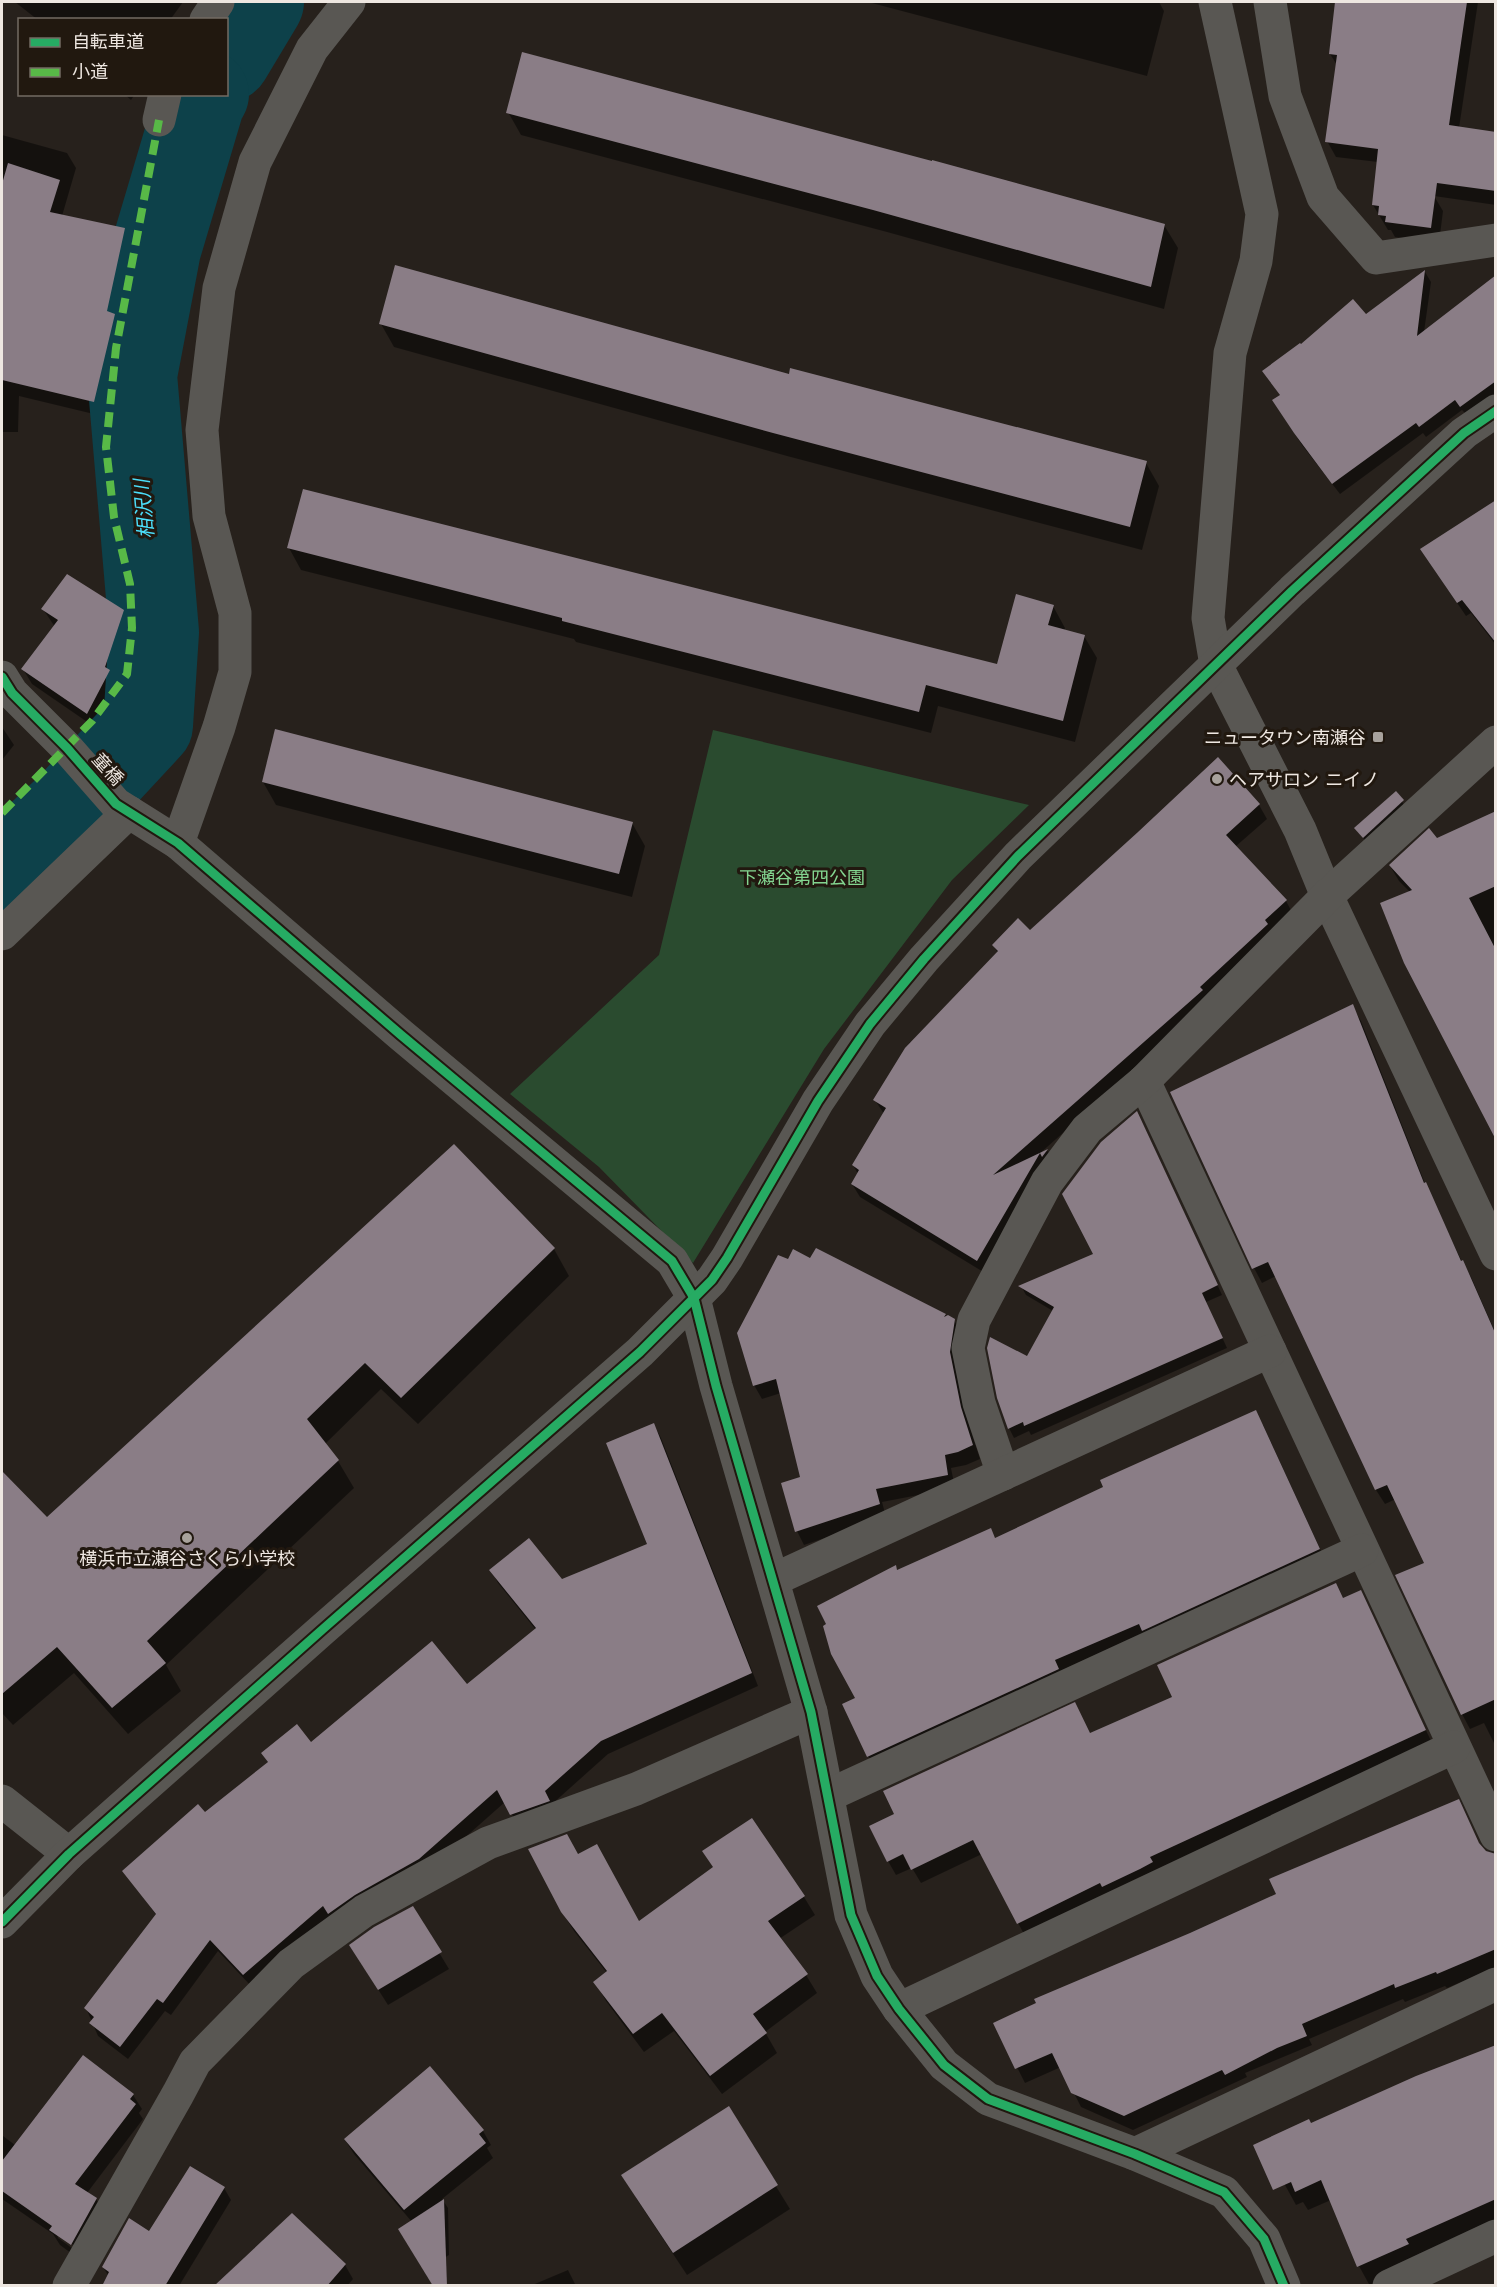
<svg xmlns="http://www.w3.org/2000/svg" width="1497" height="2287" viewBox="0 0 1497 2287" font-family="'Work Sans','Noto Sans JP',sans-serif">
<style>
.green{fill:#2a4b2f}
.shadow{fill:#0007;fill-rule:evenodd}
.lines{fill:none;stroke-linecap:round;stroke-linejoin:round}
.river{stroke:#0d414a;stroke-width:90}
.building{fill:#8a7d86}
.minor{stroke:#595753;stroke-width:33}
.tertiary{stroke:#595753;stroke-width:33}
.quiet{stroke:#58b947;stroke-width:8;stroke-dasharray:15 8;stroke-linecap:butt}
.cycleway-casing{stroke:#21180f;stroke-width:13}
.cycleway{stroke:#26ab63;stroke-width:9}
.poi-dot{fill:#a8a29c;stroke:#21180f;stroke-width:2}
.labels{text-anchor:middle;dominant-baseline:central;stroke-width:6;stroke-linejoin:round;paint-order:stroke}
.poi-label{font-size:18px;fill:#eee7e1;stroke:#21180f;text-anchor:end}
.street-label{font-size:18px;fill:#eee7e1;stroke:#21180f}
.park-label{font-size:18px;fill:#83d590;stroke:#21180f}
.water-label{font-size:20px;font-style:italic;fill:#4bddf9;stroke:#21180f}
</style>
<rect width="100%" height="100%" fill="#27211c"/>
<path class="green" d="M713,730l316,75 -77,75 -128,169 -131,214 -94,-96 -89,-73 149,-139z"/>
<g class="shadow">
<path d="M15,2h168l-13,18h-132z"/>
<path d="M868,2h291l5,9 -17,65z"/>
<path d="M1337,2h141l-19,126 37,6v71l-62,-9 9,15 -4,32 -44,-6 -4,-7h-3l-15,-25 5,-43 -42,-5 -9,-16 10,-76 -7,-11z"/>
<path d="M124,94h11l-4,6z"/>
<path d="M508,112l656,113 14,23 -14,61 -277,-77 -366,-97z"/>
<path d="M2,135l65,18 9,15 -14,48 62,13 9,15 -17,74 7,12 -21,86 -83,-20 -1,36h-16z"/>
<path d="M1425,272l6,10 -7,50 72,-56v120l-28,20 -6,-6 -36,27 -3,-4 -83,61 -38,-49 -22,-34 1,-15 -10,-14z"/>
<path d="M381,324l409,52 356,87 13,23 -17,64 -355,-94 -393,-109z"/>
<path d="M1496,500v145l-25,-32 -5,3 -36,-53 46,-48z"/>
<path d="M289,548l709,118 55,-60 12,22 -1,3 20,5 13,22 -22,84 -137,-36 -7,27 -355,-91 -2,-3 -273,-69z"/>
<path d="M43,609l80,2 9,16 -18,53 4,7 -22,41 -64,-44 -9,-15 32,-42z"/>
<path d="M2,727l12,18 -12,15z"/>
<path d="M1218,759l41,46 8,14 -32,28 51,54 7,13 -84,90 -171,151 10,-4 7,13 -70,109 -125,-76 -8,-13 6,-10 -5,-9 31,-51 -9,-14 35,-58h2l86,-89 -5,-8 37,-13z"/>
<path d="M263,782l369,41 13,23 -13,51 -356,-92z"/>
<path d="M1396,793l11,16 -39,35 -12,-15z"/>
<path d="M1496,812v324l-86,-244 -11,-11 -9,-15 47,-26z"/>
<path d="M1352,1006l9,15 65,165 36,76 9,15 24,55 -5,2 6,12v401l-12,-24 -14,6 -8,-15 -36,-150 -30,-65 -11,5 -9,-14 -100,-214 -14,7 -8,-15z"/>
<path d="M1142,1122l80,173 -16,7 21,46 -196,87 -2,-4 -15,7 -5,-10 18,-70 26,-47 -27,-16 -5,-9 74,-31z"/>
<path d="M554,1249l15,27 -151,148 -37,-35 -56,55 13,17 16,27 -188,177 15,26 -53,43 -54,-61 -61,52 -11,-12v-240l44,46z"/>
<path d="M945,1315l9,5 8,14 -6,32 12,56 12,37 -14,6 -15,3 4,20 -73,14 4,15 -82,28 -7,-14 5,-53 -21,-85 -19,6 -8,-14z"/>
<path d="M654,1425l7,13 97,248 -150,68 -57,51 -32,22 -14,-25 -79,70 -175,114 -33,-35 -47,64 -6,-4 -37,48 -30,-23 -12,-28 71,-92 -33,-45 81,-57 64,-50 -6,-11 48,-9 156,-58 69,-56 -38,-47 -7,-13 70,11 88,-36z"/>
<path d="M1263,1425l63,137 -450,207 -8,-13 -11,-58 40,-126 99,-33z"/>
<path d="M1360,1592l73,153 -407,193 -44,-84 -61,29 -9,-15 -16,7 -8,-14 202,-126 84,-37 169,-98z"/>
<path d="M1466,1816l15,32 4,4 11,3v112l-49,21 -2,-2 -40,16 -2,-3 -94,40 3,6 -67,28 2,4 -114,53 -52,-23 -20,-40 -36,16 -30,-59z"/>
<path d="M578,1855l61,68 165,-26 11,18 -36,24 27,36 11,18 -52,39 12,21 -55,41 -48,-63 -30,21 -38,-51 -11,-19 12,-9 -33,-42 -12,-19z"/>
<path d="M412,1908l37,61 -61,36 -28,-44z"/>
<path d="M1496,2046v177l-77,41 -49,22 -11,-20 -28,-66 -23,10 -5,-8 -7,3 -11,-20 -20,-44 46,-16z"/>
<path d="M430,2069l53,62 8,14 -4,3 6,10 -51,41 6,9 1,47 -25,14 -12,-47 -58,-68 -9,-14z"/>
<path d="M133,2095l9,14 -3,4 4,6 -56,74 9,6 9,15 -26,45 -19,-14 -7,-11 -51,-35v-61l1,-2 12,9zM57,2234l21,14 -2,3 -18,-13z"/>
<path d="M728,2109l62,100 -103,66 -51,-77z"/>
<path d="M224,2188l7,12 -52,86h-64l-12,-19 47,-34z"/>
<path d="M292,2215l53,50 8,14 -6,7h-130z"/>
<path d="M568,2270l8,16h-46z"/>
</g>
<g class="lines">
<g class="river">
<path d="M226,57l33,-55"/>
<path d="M2,873l68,-64 78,-84 6,-93 -22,-257 24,-126 44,-148 4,-7"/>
</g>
</g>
<g class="building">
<path d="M1335,2h132l-18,123 47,7v59l-59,-8 -6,45 -46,-6 1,-6 -8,-1 1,-9 -7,-1 6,-56 -53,-7 12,-87 -8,-1z"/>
<path d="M522,52l410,109v-1l233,64 -14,63 -278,-77 -367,-97z"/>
<path d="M8,163l52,17 -10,32 75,16 -18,83 8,3 -21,88 -92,-22v-196z"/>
<path d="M395,265l394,109 1,-6 357,93 -17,66 -357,-94 -394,-109z"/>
<path d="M1425,270l-8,66 79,-61v106l-36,26 -5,-7 -36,27 -3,-4 -84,61 -38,-51 -22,-33 8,-5 -18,-24 38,-28 1,1 52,-45 13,15z"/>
<path d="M303,489l694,175 19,-70 38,11 -6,20 37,10 -22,86 -137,-36 -7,27 -357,-91v-3l-275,-70z"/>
<path d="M1496,500v143l-34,-43 -5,3 -37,-54z"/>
<path d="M67,574l57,36 -19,57 5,3 -23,44 -66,-45 37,-49 -17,-11z"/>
<path d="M275,729l358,93 -14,52 -357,-92z"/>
<path d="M1218,757l42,47 -34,31 61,65 -22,20 3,4 -68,63 3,3 -210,185 55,-26 -6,8 -2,-4 -63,108 -126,-77 8,-14 -7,-5 34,-57 -13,-8 32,-52 93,-97 -6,-6 26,-27 12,12 108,-98z"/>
<path d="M1396,791l8,9 -41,38 -9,-10z"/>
<path d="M1496,811v75l-27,12 27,52v190l-92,-177 -24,-60 32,-13 -23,-25 40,-37 8,10z"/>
<path d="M1353,1004l71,179 2,-1 35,79 2,-1 33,75v364l-35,16 -66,-140 29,-12 -37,-78 -12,5 -107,-228 -16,7 -82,-177z"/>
<path d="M1137,1111l81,174 -16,8 21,45 -199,88 -1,-4 -15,7 -11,-31 -10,-50 3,-11 37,19 27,-49 -36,-21 75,-32 -31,-60 39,-52z"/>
<path d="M454,1144l101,104 -154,150 -36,-35 -58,56 32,41 -192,181 19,22 -54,45 -55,-61 -55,47v-223l45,46z"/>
<path d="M816,1248l130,66 -2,3 4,-2 7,4 -5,33 11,55 12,38 -15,7 -13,3 3,20 -72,14 4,15 -85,28 -14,-49 19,-6 -24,-98 -23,7 -16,-53 41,-78 10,4 5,-10 17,9z"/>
<path d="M1256,1410l64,139 -178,82 -3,-7 -84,36 4,9 -192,88 -25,-53 13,-6 -24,-44 -8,-28 3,-2 -9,-18 79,-41 1,5 94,-42 4,10 108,-51 -3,-7z"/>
<path d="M654,1423l98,250 -151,68 -56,50 5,10 -40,14 -13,-25 -78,69 -64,36 -27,19 -5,-8 -80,69 -33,-35 -47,63 -6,-4 -37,48 -31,-24 5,-6 -10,-9 72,-94 -34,-43 76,-67 7,8 63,-50 -7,-9 36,-29 14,18 121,-101 35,43 69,-56 -47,-58 40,-32 33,41 85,-35 -41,-101z"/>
<path d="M1336,1583l7,15 18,-8 65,140 -276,127 3,5 -13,7 -38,18 -2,-4 -83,41 -44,-84 -62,30 -8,-16 -16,8 -18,-36 25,-12 -11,-23 192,-89 15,31 82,-36 -15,-32z"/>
<path d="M1459,1799l20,44 7,8 10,3v95l-59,25 -1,-2 -41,16 -1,-4 -92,40 5,12 -30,12 -52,27 -3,-5 -98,46 -53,-23 -19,-40 -37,16 -22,-46 43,-20 -2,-4 156,-66 86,-39 -7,-15z"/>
<path d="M752,1818l53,78 -37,25 40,53 -55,40 14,19 -57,43 -48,-63 -29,21 -40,-52 14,-11 -46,-59 -33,-63 39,-15 11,20 19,-10 42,77 74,-54 -11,-16z"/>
<path d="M413,1906l29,46 -64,38 -29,-45 25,-18z"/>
<path d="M1496,2045v154l-90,40 3,5 -52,23 -36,-87 -26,12 -4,-10 -18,8 -20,-45 56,-26 2,4 105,-47z"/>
<path d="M83,2055l51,39 -4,5 6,5 -61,80 22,14 -26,47 -22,-15 3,-4 -50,-35v-30z"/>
<path d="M430,2066l54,64 -5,4 7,9 -82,67 -60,-71z"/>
<path d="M729,2106l49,79 -105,68 -52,-78z"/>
<path d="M190,2166l35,21 -60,99h-63l7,-14 -7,-5 27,-49 20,13z"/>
<path d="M444,2199l3,87h-14l-35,-57z"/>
<path d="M292,2213l54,51 -19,22h-113z"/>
</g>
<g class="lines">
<g class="minor">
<path d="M1215,2l47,212 -6,47 -26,92 -22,265 8,47 84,165 27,66 169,358"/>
<path d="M1270,2l15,94 38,101 53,61 120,-18"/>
<path d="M206,20l12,-18"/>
<path d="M159,120l6,-26"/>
<path d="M2,677l10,16 55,55 49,56 62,39 223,192 271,226 22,37 22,88 95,326 40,203 26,61 22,33 45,56 44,34 147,55 89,38 40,47 20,47"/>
<path d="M178,843l41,-116 16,-55v-59l-26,-97 -7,-86 17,-142 36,-126 57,-113 37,-47"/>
<path d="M2,934l127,-122"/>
<path d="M1144,1081l352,754"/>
<path d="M1003,1474l-24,-71 -11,-55 6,-28 73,-138 40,-53 57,-48 183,-185 169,-154"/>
<path d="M773,1580l497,-229"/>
<path d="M829,1795l533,-245"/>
<path d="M2,1801l67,53"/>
<path d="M899,2009l555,-262"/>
<path d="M1135,2154l361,-170"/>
<path d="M69,2286l109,-192 17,-32 96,-98 73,-53 124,-68 148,-54 175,-77"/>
<path d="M1389,2286l107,-50"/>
</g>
<path class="tertiary" d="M2,1922l67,-68 254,-225 317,-277 72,-72 15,-22 91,-157 52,-77 54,-65 94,-103 274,-265 172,-158 32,-22"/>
<path class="quiet" d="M2,813l90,-92 35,-47 5,-46 -2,-44 -16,-67 -8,-70 10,-99 43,-228"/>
<defs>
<g id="cycleway">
<path d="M2,677l10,16 55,55 49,56 62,39 223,192 271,226 22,37 22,88 95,326 40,203 26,61 22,33 45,56 44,34 147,55 89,38 40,47 20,47"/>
<path d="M2,1922l67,-68 254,-225 317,-277 72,-72 15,-22 91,-157 52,-77 54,-65 94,-103 274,-265 172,-158 32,-22"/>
</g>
</defs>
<use href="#cycleway" class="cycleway-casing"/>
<use href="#cycleway" class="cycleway"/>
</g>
<g class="poi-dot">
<rect x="1372" y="731" width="12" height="12" rx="3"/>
<circle cx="1217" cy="779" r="6"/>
<circle cx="187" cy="1538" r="6"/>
</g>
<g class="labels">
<g class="poi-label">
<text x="1366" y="737">ニュータウン南瀬谷</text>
<text x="1229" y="779" text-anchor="start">ヘアサロン ニイノ</text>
<text x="187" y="1558" text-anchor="middle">横浜市立瀬谷さくら小学校</text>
</g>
<g class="street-label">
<text transform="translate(108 769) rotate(48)">童橋</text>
</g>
<g class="park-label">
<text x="802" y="877">下瀬谷第四公園</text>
</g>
<g class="water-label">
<text transform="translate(144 509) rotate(-95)">相沢川</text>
</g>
</g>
<rect width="1497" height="2287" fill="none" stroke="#eee7e1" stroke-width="6"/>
<rect x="18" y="18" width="210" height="78" fill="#21180f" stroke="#736b63" stroke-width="1.5"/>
<rect x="30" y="38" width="30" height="9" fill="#26ab63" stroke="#736b63" stroke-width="1.5"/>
<text x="72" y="48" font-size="18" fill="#eee7e1">自転車道</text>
<rect x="30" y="68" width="30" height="9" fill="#58b947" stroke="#736b63" stroke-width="1.5"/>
<text x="72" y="78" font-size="18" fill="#eee7e1">小道</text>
</svg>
